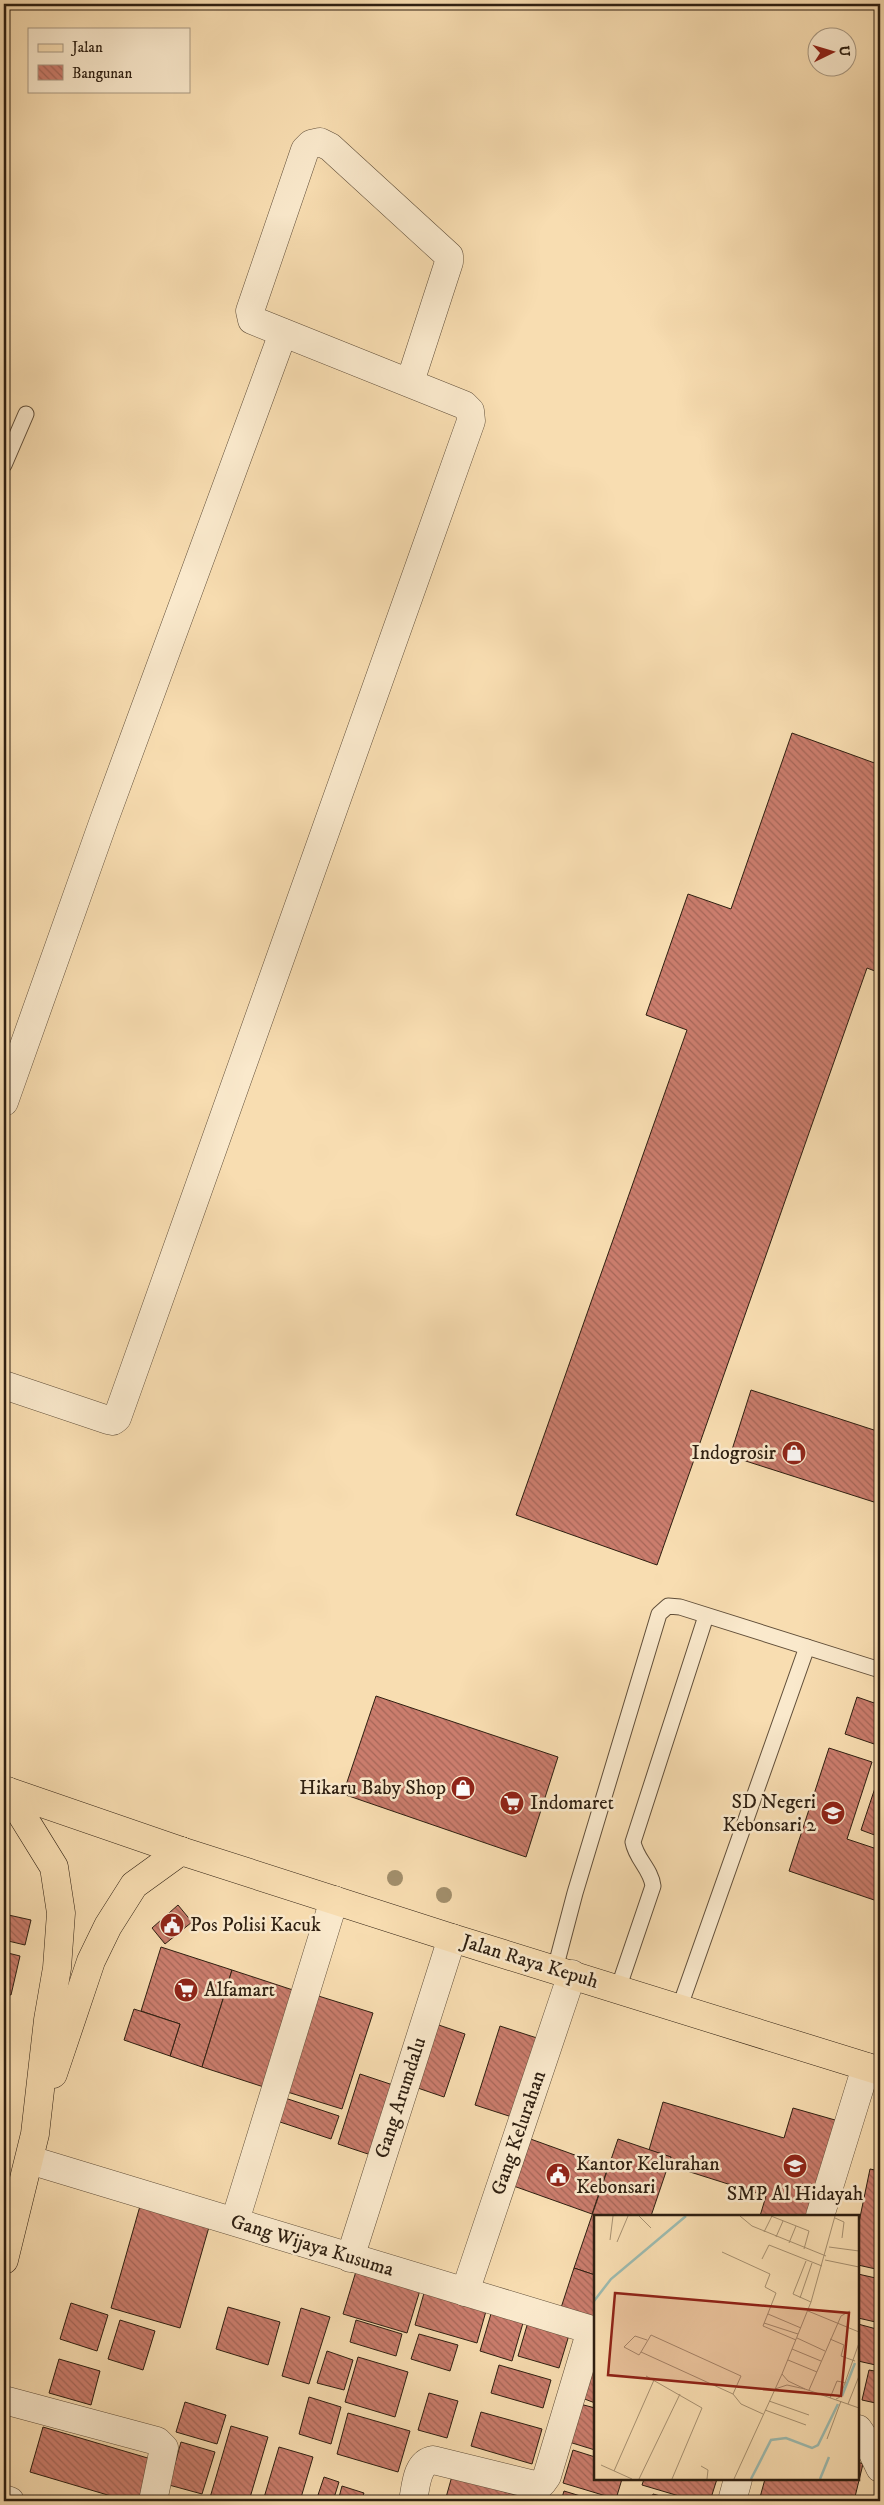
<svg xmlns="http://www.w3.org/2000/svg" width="884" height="2505" viewBox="0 0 884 2505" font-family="'IM FELL DW Pica',serif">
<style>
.building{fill:url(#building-back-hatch);stroke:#2e1f11}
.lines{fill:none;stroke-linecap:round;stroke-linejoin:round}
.service-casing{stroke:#604e39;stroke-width:17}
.minor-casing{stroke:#604e39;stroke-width:29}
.primary-casing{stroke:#2e1f11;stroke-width:29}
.trunk-casing{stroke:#2e1f11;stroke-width:29}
.service{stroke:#fae9cc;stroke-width:15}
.minor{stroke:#fae9cc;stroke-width:28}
.primary{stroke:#f8ddb1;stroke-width:28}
.trunk{stroke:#f8ddb1;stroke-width:28}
.tree{fill:#a28f6c}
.labels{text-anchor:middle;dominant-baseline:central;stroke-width:5;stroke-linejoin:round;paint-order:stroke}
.poi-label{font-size:20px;fill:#2e1f11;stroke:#fae9cc;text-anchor:start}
.street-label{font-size:20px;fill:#2e1f11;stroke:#fae9cc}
.inset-river{fill:none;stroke:#9dbbb0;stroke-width:2.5}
.inset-road{fill:none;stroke:#a79171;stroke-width:1}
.view{fill:#8f2418;fill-opacity:0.15;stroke:#8f2418;stroke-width:2.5}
.inset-edge{fill:none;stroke:#2e1f11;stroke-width:2.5}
</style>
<defs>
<pattern id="building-back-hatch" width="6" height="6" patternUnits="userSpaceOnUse" patternTransform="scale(1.25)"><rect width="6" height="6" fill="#cb7d6d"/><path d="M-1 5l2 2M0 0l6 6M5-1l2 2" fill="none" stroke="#a56658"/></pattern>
</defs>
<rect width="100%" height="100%" fill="#f8ddb1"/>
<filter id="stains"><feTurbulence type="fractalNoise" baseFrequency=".004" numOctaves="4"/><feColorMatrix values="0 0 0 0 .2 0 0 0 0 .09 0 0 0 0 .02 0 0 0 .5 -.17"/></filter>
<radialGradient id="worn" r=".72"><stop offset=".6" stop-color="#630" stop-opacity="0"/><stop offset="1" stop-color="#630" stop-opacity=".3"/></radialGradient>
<g class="building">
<path d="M792,733l88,32v208l-13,-5 -210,597 -141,-50 171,-485 -41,-15 42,-121 43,15z"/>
<path d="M751,1390l129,42v60l-3,11 -147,-47z"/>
<path d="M376,1696l182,61 -32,100 -183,-63z"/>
<path d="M857,1697l23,8v41l-35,-12z"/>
<path d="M829,1748l43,14 -25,77 33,11v52l-91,-31z"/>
<path d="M880,1773v64l-19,-7z"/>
<path d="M178,1905l14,17 -27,22 -13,-16z"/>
<path d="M4,1914l27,6 -6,25 -21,-5z"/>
<path d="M161,1947l71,23 -30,97 -32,-11 10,-32 -39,-13z"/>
<path d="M4,1952l16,4 -9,39 -7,-2z"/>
<path d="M232,1970l67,22 -29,97 -68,-22z"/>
<path d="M312,1994l61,19 -31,96 -61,-19z"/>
<path d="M134,2009l46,15 -10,32 -46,-16z"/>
<path d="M430,2022l35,12 -21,63 -35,-12z"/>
<path d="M500,2026l40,13 -25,79 -40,-13z"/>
<path d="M360,2074l33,11 -22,70 -33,-11z"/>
<path d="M282,2097l57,19 -8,23 -57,-19z"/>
<path d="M663,2102l121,36 9,-30 49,14 -29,94h-53l6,-20 -98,-31 3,-8 -22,-7z"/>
<path d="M525,2137l83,30 -16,47 -84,-30z"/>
<path d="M618,2139l53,18 -20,59h-56v59l-21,-7z"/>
<path d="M870,2169l10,2v99l-22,-5v-38z"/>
<path d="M140,2206l69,21 -29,101 -69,-20z"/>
<path d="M357,2268l64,19 -14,46 -64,-19z"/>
<path d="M574,2268l21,7v53l-37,-11z"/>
<path d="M858,2274l22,5v44l-22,-5z"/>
<path d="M426,2286l62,18 -11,39 -62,-18z"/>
<path d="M71,2303l37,12 -11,36 -37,-12z"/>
<path d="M228,2307l52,15 -12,43 -52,-16z"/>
<path d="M493,2307l32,9 -13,45 -32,-10z"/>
<path d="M301,2308l29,9 -21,67 -27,-8z"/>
<path d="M120,2320l35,11 -12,39 -35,-11z"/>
<path d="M356,2320l46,14 -6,22 -46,-14z"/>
<path d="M528,2322l41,13 -10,33 -41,-12z"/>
<path d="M858,2324l22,6v36l-22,-5z"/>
<path d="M419,2334l39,11 -8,26 -39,-12z"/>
<path d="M327,2351l26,9 -9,30 -27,-7z"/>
<path d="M595,2356v47l-13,-5z"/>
<path d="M358,2357l50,15 -13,45 -50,-15z"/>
<path d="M59,2359l41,12 -9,34 -42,-12z"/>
<path d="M499,2365l52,15 -8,28 -52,-15z"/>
<path d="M869,2370l11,2v32l-18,-4z"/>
<path d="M429,2393l29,8 -11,37 -29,-8z"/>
<path d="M309,2397l32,10 -10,37 -32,-10z"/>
<path d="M185,2402l41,13 -9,29 -41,-12z"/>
<path d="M580,2404l15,4v42l-26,-8z"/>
<path d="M481,2412l61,17 -10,35 -61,-18z"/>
<path d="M348,2413l62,18 -12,41 -61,-18z"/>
<path d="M231,2426l37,11 -19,64h-40z"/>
<path d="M43,2427l108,32 -12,42h-11l-98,-29z"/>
<path d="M181,2442l34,10 -13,42 -33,-9z"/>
<path d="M279,2447l34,10 -13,44h-37z"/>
<path d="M573,2450l22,7v22h27l-6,20 -53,-16z"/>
<path d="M858,2462l5,2 -9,37h-95l6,-22h93z"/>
<path d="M452,2476l84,25h-91z"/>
<path d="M324,2477l15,5 -6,19h-17z"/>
<path d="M644,2479h73l-7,22h-14l-54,-16z"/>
<path d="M342,2486l22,7 -3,8h-23z"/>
<path d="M564,2491l33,10h-36z"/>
<path d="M653,2494l26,7h-28z"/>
</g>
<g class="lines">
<defs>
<g id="service">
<path d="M4,465l22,-51"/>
<path d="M555,1969l20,-76 84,-279 9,-8 12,1 200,63"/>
<path d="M618,1989l35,-103c-2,-17 -17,-27 -20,-44l73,-226"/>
<path d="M679,2009l128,-362"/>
</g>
<g id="minor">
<path d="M4,1102l100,-282 179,-487"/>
<path d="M4,1385l104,35 5,1 4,-3 354,-997 -1,-10 -6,-6 -212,-85 -2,-9 55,-161 6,-6 9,-2 10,5 119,109v6l-39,120"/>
<path d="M30,2160l565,171"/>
<path d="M820,2216l46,-149"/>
<path d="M235,2221l99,-321"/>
<path d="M350,2258l102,-320"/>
<path d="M465,2292l107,-318"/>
<path d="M4,2400l153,41 7,7 -11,53"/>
<path d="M858,2429l11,16 11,23"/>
<path d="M4,2499l6,2"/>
<path d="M413,2501c3,-14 3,-38 20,-41l102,25 7,-2 5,-7 44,-146"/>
<path d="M732,2501l6,-22"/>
</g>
<path id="primary" d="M181,1851l271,87 428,133"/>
<g id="trunk">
<path d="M4,1790l177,61"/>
<path d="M53,2074l38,-113 17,-35 26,-41 47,-34"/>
<path d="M4,2260l31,-126 13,-114 9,-52 4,-55 -7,-46 -47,-76"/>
</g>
</defs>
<use href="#service" class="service-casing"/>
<use href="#minor" class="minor-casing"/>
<use href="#primary" class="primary-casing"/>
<use href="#trunk" class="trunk-casing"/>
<use href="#service" class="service"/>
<use href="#minor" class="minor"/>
<use href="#primary" class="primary"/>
<use href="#trunk" class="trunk"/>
</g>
<g class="tree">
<circle cx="395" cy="1878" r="8"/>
<circle cx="444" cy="1895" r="8"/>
</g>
<defs>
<symbol id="shop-disc" viewBox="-11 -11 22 22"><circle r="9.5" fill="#8f2418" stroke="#fae9cc"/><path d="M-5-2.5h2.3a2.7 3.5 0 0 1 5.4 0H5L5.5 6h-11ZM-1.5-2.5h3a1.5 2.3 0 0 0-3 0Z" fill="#fff"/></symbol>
<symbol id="supermarket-disc" viewBox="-11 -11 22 22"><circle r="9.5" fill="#8f2418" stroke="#fae9cc"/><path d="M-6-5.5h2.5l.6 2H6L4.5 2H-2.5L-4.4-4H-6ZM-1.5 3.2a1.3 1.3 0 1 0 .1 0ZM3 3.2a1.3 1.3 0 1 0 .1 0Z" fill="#fff"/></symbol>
<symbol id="school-disc" viewBox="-11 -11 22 22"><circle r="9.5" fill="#8f2418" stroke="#fae9cc"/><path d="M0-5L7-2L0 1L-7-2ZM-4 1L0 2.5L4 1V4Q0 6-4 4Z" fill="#fff"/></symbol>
<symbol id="civic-disc" viewBox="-11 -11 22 22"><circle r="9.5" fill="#8f2418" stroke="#fae9cc"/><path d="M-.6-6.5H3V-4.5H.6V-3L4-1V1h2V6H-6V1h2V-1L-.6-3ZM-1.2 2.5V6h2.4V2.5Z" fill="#fff"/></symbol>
</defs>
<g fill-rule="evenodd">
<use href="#shop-disc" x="780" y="1439" width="28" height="28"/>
<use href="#shop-disc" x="449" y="1774" width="28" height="28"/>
<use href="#supermarket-disc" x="498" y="1789" width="28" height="28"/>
<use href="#school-disc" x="819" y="1799" width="28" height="28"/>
<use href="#civic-disc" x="158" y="1911" width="28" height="28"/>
<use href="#supermarket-disc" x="172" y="1976" width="28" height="28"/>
<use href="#school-disc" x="781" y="2152" width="28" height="28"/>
<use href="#civic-disc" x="544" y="2161" width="28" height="28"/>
</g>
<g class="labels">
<g class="poi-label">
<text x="776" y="1453" text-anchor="end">Indogrosir</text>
<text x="446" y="1788" text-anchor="end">Hikaru Baby Shop</text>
<text x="816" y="1802" text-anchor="end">SD Negeri<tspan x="816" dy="23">Kebonsari 2</tspan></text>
<text x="530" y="1803">Indomaret</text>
<text x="190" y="1925">Pos Polisi Kacuk</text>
<text x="204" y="1990">Alfamart</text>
<text x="576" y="2164">Kantor Kelurahan<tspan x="576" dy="23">Kebonsari</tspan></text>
<text x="795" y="2194" text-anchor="middle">SMP Al Hidayah</text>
</g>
<g class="street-label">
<text transform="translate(530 1962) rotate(17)">Jalan Raya Kepuh</text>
<text transform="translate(401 2098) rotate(-72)">Gang Arumdalu</text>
<text transform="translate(519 2133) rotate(-71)">Gang Kelurahan</text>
<text transform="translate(312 2246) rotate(17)">Gang Wijaya Kusuma</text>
</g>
</g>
<g transform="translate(594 2215)">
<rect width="265" height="265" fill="#f8ddb1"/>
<path class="inset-river" d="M0,86l17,-22 75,-63M248,181l13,-33M157,264l20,-39 15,-2 26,10 6,-3 20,-41M226,264l9,-22"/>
<path class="inset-road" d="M45,1l12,12M146,1l12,10 74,30M177,1l38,15 -5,18M241,3l9,4 -2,16M170,17l8,-16M182,22l7,-16M16,25l3,-24M23,27l11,-26M195,28l7,-17M235,32l30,4M128,37l48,22 -5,13 11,6 -13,33 33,14M168,44l7,-14 53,21M231,45l34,7M212,46l-13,33 18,8M206,83l12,-35M214,96l51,21M174,99l33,14M170,108l34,11M203,123l28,13M236,124l14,6 -3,11 14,5M53,125l-12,-4 -11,11 15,8 2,-3 92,42 8,10 22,10M198,134l29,12M47,137l10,-17 90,41 -8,18M194,145l29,12M188,159l29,-72 24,-86M52,161l56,32 -30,71M181,174l12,-4 18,4 54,19M215,175l32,-74 9,-5M236,183l7,-17 9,2M242,184l4,-2 19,-54M175,186l40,14M254,189l11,-28M171,195l41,15M233,224l14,-38M7,250l31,14M107,251l7,4 -1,9M20,256l40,-91M45,264l41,-85M140,264l48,-105 6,7 17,8"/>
<path class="view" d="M21,78l234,20 -8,83 -233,-21z"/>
<rect width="265" height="265" class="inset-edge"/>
</g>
<rect width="884" height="2505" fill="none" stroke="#f8ddb1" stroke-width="20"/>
<rect x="5" y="5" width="874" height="2495" fill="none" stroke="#2e1f11" stroke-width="2.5"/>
<rect x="10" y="10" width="864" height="2485" fill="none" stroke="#2e1f11"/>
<rect x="28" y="28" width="162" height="65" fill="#fae9cc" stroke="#a89881"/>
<rect x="38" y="44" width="25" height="8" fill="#f8ddb1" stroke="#a89881"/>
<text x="72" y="52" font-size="15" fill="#2e1f11">Jalan</text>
<rect x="38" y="65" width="25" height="15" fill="url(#building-back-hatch)" stroke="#a89881"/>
<text x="72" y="78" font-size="15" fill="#2e1f11">Bangunan</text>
<g transform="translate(832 52) rotate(85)"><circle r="24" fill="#fae9cc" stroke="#a89881"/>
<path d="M0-4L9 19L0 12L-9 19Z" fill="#8f2418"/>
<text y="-8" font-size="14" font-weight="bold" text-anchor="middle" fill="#2e1f11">U</text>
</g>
<rect width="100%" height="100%" filter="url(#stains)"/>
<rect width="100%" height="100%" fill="url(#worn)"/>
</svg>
